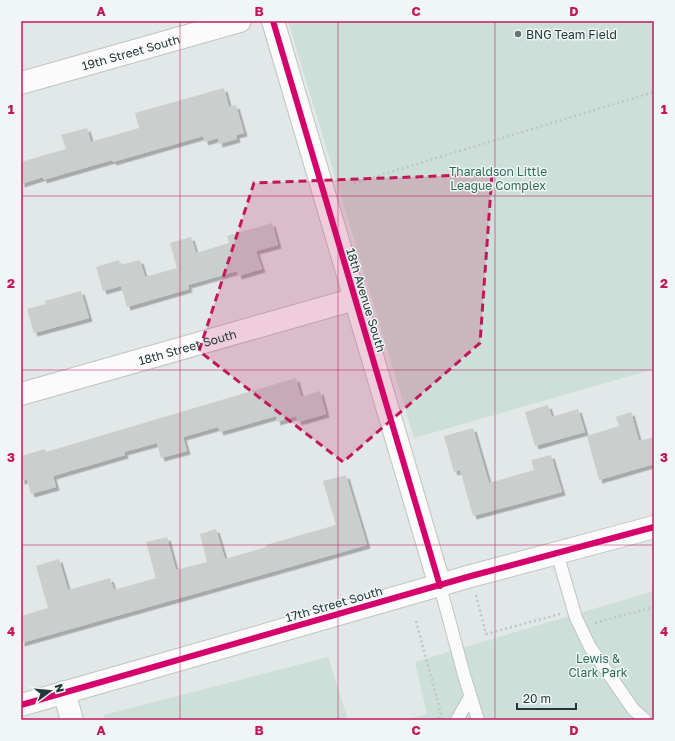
<svg xmlns="http://www.w3.org/2000/svg" width="675" height="741" viewBox="0 0 675 741" font-family="'Golos Text',sans-serif">
<style>
.green{fill:#ccdfd8}
.building{fill:#cacecd;filter:url(#shadow)}
.lines{fill:none;stroke-linecap:round;stroke-linejoin:round}
.lane-casing{stroke:#bfc4c4;stroke-width:14}
.street-casing{stroke:#bfc4c4;stroke-width:24}
.path{stroke:#bfc7c6;stroke-width:2.5;stroke-dasharray:2 3;stroke-linecap:butt}
.lane{stroke:#fbfbfb;stroke-width:12}
.street{stroke:#fbfbfb;stroke-width:22}
.cycleway-casing{stroke:#f0f6f5;stroke-width:8}
.cycleway{stroke:#d6006c;stroke-width:6}
.marked{fill:#c2185b;fill-opacity:0.2;stroke:#c2185b;stroke-width:3;stroke-dasharray:8 5;stroke-linejoin:round}
.grid{fill:none;stroke:#c2185b;stroke-width:1;stroke-opacity:0.55}
.poi-dot{fill:#657575;stroke:#f0f6f5;stroke-width:1.5}
.labels{text-anchor:middle;dominant-baseline:central;stroke-width:3;stroke-linejoin:round;paint-order:stroke}
.poi-label{font-size:12px;fill:#223838;stroke:#f0f6f5;text-anchor:start}
.street-label{font-size:12px;fill:#223838;stroke:#f0f6f5}
.park-label{font-size:12px;fill:#306b57;stroke:#f0f6f5}
.neatline{fill:none;stroke:#c2185b;stroke-width:1.5}
.grid-label{font-size:13px;text-anchor:middle;font-weight:bold;fill:#c2185b}
</style>
<defs>
<filter id="shadow"><feDropShadow dx="3.5" dy="3.5" stdDeviation="0" flood-color="#0004"/></filter>
</defs>
<rect width="100%" height="100%" fill="#e2e7e7"/>
<g class="green">
<path d="M288,21h366v348l-240,69z"/>
<path d="M654,591v129h-249l22,-6 -12,-52z"/>
<path d="M328,657l20,63h-243l-1,-5z"/>
</g>
<g class="building">
<path d="M224,88l5,19 7,-2 8,28 -8,2 1,4 -18,5 -1,-6 -13,4 -2,-6 -90,26 -1,-2 -69,20v-3l-22,7v-22l45,-13 -5,-14 26,-7 4,14 48,-14 -4,-15z"/>
<path d="M272,223l6,22 -22,6 6,18 -24,7 -1,-5 -49,14 1,4 -62,18 -6,-21 -18,5 -7,-24 23,-7 1,5 20,-5 5,17 32,-9 -7,-25 21,-6 5,16 33,-10 -2,-7z"/>
<path d="M81,291l8,27 -55,15 -7,-24 19,-5 -1,-3z"/>
<path d="M296,378l5,19 19,-6 6,23 -28,8 -2,-6 -19,6 -1,-6 -56,16 -2,-5 -35,10 4,14 -26,7 -4,-15 -33,9 1,3 -72,21 3,11 -25,7 -4,-15 -6,2v-25l24,-7 1,3z"/>
<path d="M548,405l4,12 26,-8 7,23 -50,14 -10,-34z"/>
<path d="M631,412l8,29 15,-4v27l-55,16 -12,-44 32,-10 -3,-9z"/>
<path d="M473,428l16,55 45,-13 -3,-10 20,-5 11,37 -89,24 -13,-46 -6,2 -10,-36z"/>
<path d="M346,475l21,70 -346,98v-27l27,-8 -12,-42 23,-7 9,31 42,-12 4,12 42,-12 -10,-36 21,-5 9,33 31,-8 -7,-28 16,-5 9,30 41,-12v-2l70,-20 -13,-44z"/>
</g>
<g class="lines">
<defs>
<g id="lane">
<path d="M557,553l19,65 14,29 43,62 12,11"/>
<path d="M440,586l24,89 14,45"/>
<path d="M457,720l13,-23"/>
</g>
<g id="street">
<path d="M273,21l167,565"/>
<path id="s1" d="M21,83l219,-62"/>
<path id="s2" d="M21,394l334,-95"/>
<path d="M64,692l8,28"/>
<path d="M21,705l450,-129 183,-49"/>
</g>
</defs>
<use href="#lane" class="lane-casing"/>
<use href="#street" class="street-casing"/>
<g class="path">
<path d="M354,183l300,-91"/>
<path d="M476,595l10,39 74,-20"/>
<path d="M416,621l25,93 -3,6"/>
<path d="M595,623l59,-16"/>
</g>
<use href="#lane" class="lane"/>
<use href="#street" class="street"/>
<defs>
<g id="cycleway">
<path d="M273,21l167,565"/>
<path d="M21,705l450,-129 183,-49"/>
</g>
</defs>
<use href="#cycleway" class="cycleway-casing"/>
<use href="#cycleway" class="cycleway"/>
</g>
<path class="marked" d="M492,174l-12,169 -137,119 -144,-111 55,-168z"/>
<path class="grid" d="M180,21v699M338,21v699M495,21v699M21,196h633M21,370h633M21,545h633"/>
<circle class="poi-dot" cx="518" cy="34" r="4"/>
<g class="labels">
<g class="poi-label">
<text x="526" y="34">BNG Team Field</text>
</g>
<g class="street-label">
<text stroke="none"><textPath href="#s1" startOffset="114">19th Street South</textPath></text>
<text transform="translate(366 300) rotate(73)">18th Avenue South</text>
<text stroke="none"><textPath href="#s2" startOffset="173">18th Street South</textPath></text>
<text transform="translate(334 604) rotate(-16)">17th Street South</text>
</g>
<g class="park-label">
<text x="498" y="171">Tharaldson Little<tspan x="498" dy="14">League Complex</tspan></text>
<text x="598" y="658">Lewis &amp;<tspan x="598" dy="14">Clark Park</tspan></text>
</g>
</g>
<rect width="675" height="741" fill="none" stroke="#f0f6f5" stroke-width="44"/>
<g transform="translate(50 691) rotate(74)" stroke="#f0f6f5" stroke-width="3" paint-order="stroke">
<path d="M0-3L7 15L0 10L-7 15Z" fill="#223838"/>
<text y="-6" font-size="11" font-weight="bold" text-anchor="middle" fill="#223838">N</text>
</g>
<path d="M517 703v6h59v-6" fill="none" stroke="#223838" stroke-width="2"/>
<text x="523" y="703" font-size="12" fill="#223838" stroke="#f0f6f5" stroke-width="3" paint-order="stroke">20 m</text>
<rect x="22" y="22" width="631" height="697" class="neatline"/>
<g class="grid-label">
<text x="101" y="16">A</text>
<text x="259" y="16">B</text>
<text x="416" y="16">C</text>
<text x="574" y="16">D</text>
<text x="11" y="114">1</text>
<text x="664" y="114">1</text>
<text x="11" y="288">2</text>
<text x="664" y="288">2</text>
<text x="11" y="462">3</text>
<text x="664" y="462">3</text>
<text x="11" y="636">4</text>
<text x="664" y="636">4</text>
<text x="101" y="735">A</text>
<text x="259" y="735">B</text>
<text x="416" y="735">C</text>
<text x="574" y="735">D</text>
</g>
</svg>
